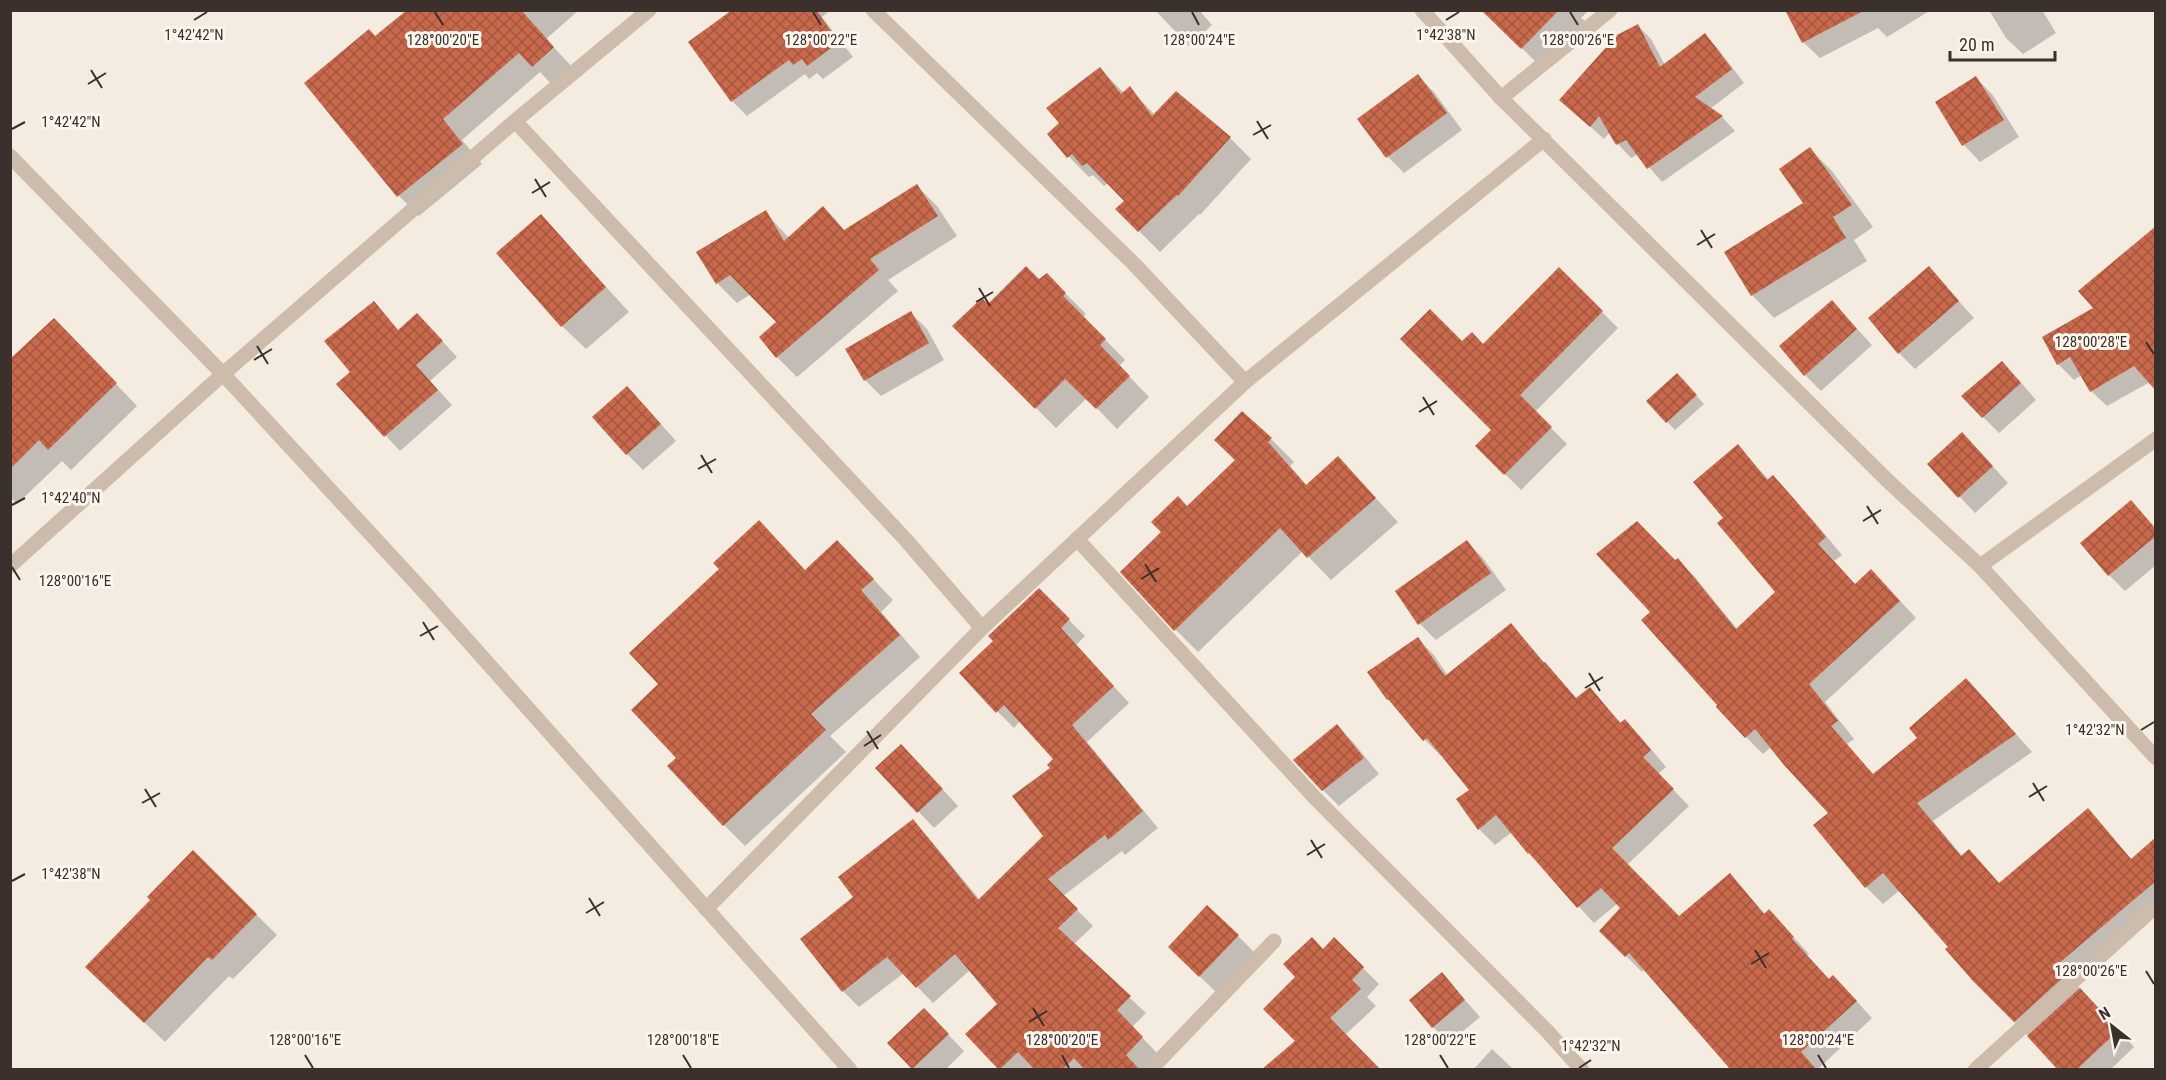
<svg xmlns="http://www.w3.org/2000/svg" width="2166" height="1080" viewBox="0 0 2166 1080" font-family="'Roboto Condensed',sans-serif">
<style>
.shadow{fill:#0003}
.building{fill:url(#building-cross-hatch)}
.lines{fill:none;stroke-linecap:round;stroke-linejoin:round}
.minor{stroke:#cdbbac;stroke-width:15}
.ticks{fill:none;stroke:#3b302b;stroke-width:2}
.ticks-label{font-size:15px;text-anchor:middle;fill:#3b302b;stroke:#fbf5ee;stroke-width:6;stroke-linejoin:round;paint-order:stroke}
</style>
<defs>
<pattern id="building-cross-hatch" width="8" height="8" patternUnits="userSpaceOnUse" patternTransform="scale(1.5)"><rect width="8" height="8" fill="#c8694b"/><path d="M0 0l8 8M0 8l8-8" fill="none" stroke="#a4573f"/></pattern>
</defs>
<rect width="100%" height="100%" fill="#f4ebe1"/>
<g class="shadow">
<path d="M410,10h169l-33,29 27,29 -20,18 -13,-14 -78,68 20,24 -63,52 -20,-20 -93,-113 69,-45z"/>
<path d="M733,10h98l-9,7 31,40 -30,22 -6,-6 -8,6 -4,-5 -58,42 -15,-15z"/>
<path d="M1155,10h44l13,15 -23,21z"/>
<path d="M1483,10h106l-8,8 4,3 -44,46z"/>
<path d="M1787,10h144l-44,27 -9,-9 -58,30 -17,-16z"/>
<path d="M1989,10h53l14,23 -33,21 -17,-16z"/>
<path d="M1638,26l13,13 14,26 40,-30 13,14 26,34 -34,26 12,8 13,14 -73,51 -24,-28 -7,4 -13,-14 -8,-12 -6,7 -43,-39z"/>
<path d="M1100,69l24,24 5,-5 26,27 21,-22 54,45 21,21 -51,56 -1,-1 -39,38 -43,-43 9,-8 -18,-18 -4,3 -11,-11 -4,2 -20,-20 -8,-34z"/>
<path d="M1418,76l16,16 28,38 -58,43 -16,-16 -29,-38z"/>
<path d="M1976,78l16,16 27,43 -39,25 -16,-17 -27,-42z"/>
<path d="M1810,149l22,22 41,56 -19,13 13,21 -93,57 -22,-23 -26,-43 79,-48z"/>
<path d="M917,186l20,20 20,30 -69,44 10,11 -101,86 -20,-20 2,-35 -28,-28 -14,9 -20,-20 48,-71 24,26 34,-30 22,23z"/>
<path d="M541,216l88,96 -43,37 -24,-23z"/>
<path d="M1929,268l45,50 -59,51 -16,-16z"/>
<path d="M1559,269l59,59 -83,84 32,32 -46,46 -44,-44 17,-16 -10,-84z"/>
<path d="M1047,275l39,39 -3,3 42,43 -6,6 30,31 -32,32 -30,-31 -31,30 -102,-102 34,-20 51,-25z"/>
<path d="M1832,302l40,43 -51,46 -16,-16z"/>
<path d="M374,303l25,28 33,-1 25,27 -27,24 22,24 -52,46 -62,-67 14,-12z"/>
<path d="M2095,308l55,74 -43,24 -16,-15 -9,-16 -8,5 -16,-16z"/>
<path d="M911,313l16,16 17,31 -63,36 -16,-16z"/>
<path d="M75,341l62,65 -66,64 -9,-9 -45,43 -7,-7v-136z"/>
<path d="M2018,379l18,21 -37,33 -16,-16z"/>
<path d="M1685,383l19,21 -29,26 -27,-28z"/>
<path d="M643,404l33,37 -33,29 -16,-16z"/>
<path d="M1271,439l23,23 -4,4 17,20 31,-28 60,64 -67,58 -28,-29 -105,101 -23,-23 12,-121 50,-48z"/>
<path d="M1738,446l31,34 4,-3 40,43 29,35 -8,6 22,24 32,3 28,30 -91,84 29,37 -7,5 27,32 109,-79 49,55 -99,69 30,36 6,-6 31,33 88,-74 44,50 24,-21v73l-82,70 60,65 -24,23h-49l-87,-90 -24,-33 -50,-57 -17,14 -17,-17 -36,-74 -59,-66 -8,7 -17,-17 -27,-32 -66,-93 25,-52 17,17 42,52 40,-37 -52,-74z"/>
<path d="M1978,450l30,33 -33,30 -46,-49z"/>
<path d="M2156,529v36l-31,26 -16,-16z"/>
<path d="M1467,542l16,16 23,32 -70,50 -16,-16z"/>
<path d="M858,563l35,37 -12,12 39,45 -90,79 16,16 -101,94 -21,-21 -46,-67 -18,-74 146,-113z"/>
<path d="M1039,590l46,46 -9,9 53,58 -42,39 71,86 -33,27 -3,-4 -59,45 30,30 -20,19 73,68 -14,14 26,27 -15,16h-106l-2,-3 -2,3h-32l-34,-36 32,-30 -29,-34 -37,33 -29,-30 -45,34 -16,-16 -41,-52 53,-42 57,-76 16,16 52,63 65,-64 7,-67 4,-9 -36,-39 -6,7 -17,-17 -2,-70z"/>
<path d="M1511,625l66,74 13,-10 32,35 3,-3 16,16 25,30 -8,7 31,32 -62,59 52,52 51,-42 36,40 19,13 24,26 -2,2 22,25 20,12 23,25 -55,52h-86l-87,-101 -2,3 -41,-41 21,-23 -4,-5 -24,20 -65,-70 -17,-21 -17,13 -16,-16 -7,-39 -29,-36 -2,2 -16,-16 -37,-41 30,-60 16,16 14,21z"/>
<path d="M1337,726l16,16 26,32 -40,32 -16,-16z"/>
<path d="M917,762l41,44 -24,22 -57,-60z"/>
<path d="M193,852l84,83 -44,44 -4,-3 -64,66 -58,-55 45,-87z"/>
<path d="M1238,936l16,16 -38,40 -30,-29z"/>
<path d="M1334,939l45,45 -12,13 9,9 -31,29 -48,7 27,-92z"/>
<path d="M1442,974l38,43 -31,26 -16,-16z"/>
<path d="M940,1026l24,25 -19,19h-31l-25,-27z"/>
<path d="M1492,1049l22,21h-41z"/>
</g>
<g class="building">
<path d="M407,10h114l33,37 -22,20 -13,-14 -76,66 20,25 -66,53 -93,-114 65,-54 6,7z"/>
<path d="M732,10h84l23,32 -32,24 -5,-7 -9,6 -4,-5 -58,42 -43,-60z"/>
<path d="M1481,10h78l-38,39z"/>
<path d="M1785,10h80l-63,33z"/>
<path d="M1638,24l22,43 45,-34 27,36 -37,28 28,19 -76,53 -21,-29 -10,5 -17,-29 -9,11 -31,-27 58,-65z"/>
<path d="M1100,67l21,27 9,-8 22,30 24,-25 55,46 -53,59 -1,-1 -39,37 -23,-23 9,-8 -37,-38 -5,3 -10,-12 -5,4 -20,-24 12,-11 -13,-15z"/>
<path d="M1418,74l29,39 -61,45 -29,-39z"/>
<path d="M1976,76l28,44 -42,26 -27,-44z"/>
<path d="M1810,147l42,58 -19,12 13,21 -95,58 -27,-44 79,-49 -24,-34z"/>
<path d="M917,184l21,32 -68,43 9,11 -103,88 -17,-21 17,-15 -46,-47 -14,9 -20,-32 70,-42 18,31 39,-35 21,24z"/>
<path d="M541,214l65,73 -45,40 -65,-74z"/>
<path d="M2156,226v165l-22,-25 -44,26 -20,-35 -13,8 -15,-28 51,-29 -15,-17z"/>
<path d="M1026,266l13,13 8,-6 19,20 -3,3 43,43 -6,6 30,31 -34,33 -31,-30 -30,30 -83,-83 30,-28 6,6z"/>
<path d="M1929,266l30,35 -61,53 -30,-36z"/>
<path d="M1559,267l44,44 -83,84 32,32 -48,48 -29,-29 16,-16 -91,-91 30,-30 32,32 10,-9 11,12z"/>
<path d="M1832,300l25,29 -53,47 -25,-30z"/>
<path d="M374,301l24,29 19,-17 26,28 -27,24 22,25 -54,47 -48,-53 14,-12 -26,-31z"/>
<path d="M911,311l18,32 -65,38 -19,-32z"/>
<path d="M54,318l63,65 -69,67 -9,-10 -29,29v-110z"/>
<path d="M2002,361l19,22 -39,35 -21,-22z"/>
<path d="M1677,373l20,22 -31,28 -20,-22z"/>
<path d="M627,386l34,38 -35,31 -34,-38z"/>
<path d="M1242,411l30,27 -4,4 38,43 32,-29 38,42 -69,60 -27,-30 -106,103 -54,-59 41,-40 -10,-10 27,-26 9,10 48,-46 -21,-20z"/>
<path d="M1962,432l31,34 -35,32 -31,-34z"/>
<path d="M1738,444l29,36 6,-5 23,26 30,36 -8,7 37,40 16,-15 29,32 -91,83 29,37 -7,5 42,48 44,-36 -8,-10 57,-50 50,56 -99,69 44,53 8,-7 30,34 89,-75 43,51 25,-22v44l-98,83 9,10 -53,48 -41,-41 -28,-32 3,-2 -65,-74 -18,15 -52,-63 15,-12 -44,-48 -29,-36 -10,9 -29,-31 1,-2 -76,-85 9,-8 -54,-58 41,-33 38,39 3,-2 58,71 39,-37 -58,-69 6,-5 -30,-36z"/>
<path d="M2131,500l25,29v7l-48,40 -28,-33z"/>
<path d="M759,520l46,50 32,-30 37,39 -13,11 39,45 -89,79 15,16 -103,96 -56,-60 9,-8 -45,-48 27,-26 -29,-31 90,-84 -6,-6z"/>
<path d="M1467,540l24,33 -73,52 -23,-34z"/>
<path d="M1039,588l31,31 -9,9 53,58 -42,39 71,86 -35,29 -3,-5 -57,44 30,30 -20,19 73,68 -14,14 26,27 -17,18 14,15h-55l-11,-12 -12,12h-27l-17,-18 -19,18 -34,-36 32,-30 -42,-50 -39,34 -29,-31 -45,35 -42,-53 53,-42 -15,-20 75,-58 65,81 65,-64 -31,-40 38,-28 -3,-3 6,-6 -49,-54 -8,8 -37,-40 34,-32 -5,-5z"/>
<path d="M1511,623l33,40 1,-1 31,36 14,-11 30,36 5,-4 26,31 -8,7 31,32 -62,59 67,68 51,-43 34,41 5,-5 25,28 -2,2 37,40 4,-4 24,26 -56,51 16,18h-86l-102,-117 -4,4 -26,-26 21,-23 -19,-20 -24,20 -48,-55 -1,1 -32,-39 -18,15 -22,-31 13,-9 -42,-52 -4,3 -35,-42 -1,1 -20,-28 51,-35 27,39z"/>
<path d="M1337,724l27,34 -42,33 -29,-31z"/>
<path d="M901,744l42,45 -26,24 -42,-45z"/>
<path d="M193,850l64,64 -45,46 -4,-3 -64,66 -59,-56 65,-67 -3,-3z"/>
<path d="M1207,905l32,30 -40,42 -31,-30z"/>
<path d="M1312,937l11,12 11,-12 30,30 -12,13 9,9 -31,29 51,52h-120l34,-29 -32,-32 32,-32 -12,-13z"/>
<path d="M1442,972l23,28 -33,28 -23,-28z"/>
<path d="M2080,988l39,42 -43,40h-18l-31,-34z"/>
<path d="M924,1008l25,26 -37,35 -25,-26z"/>
</g>
<g class="lines">
<g class="minor">
<path d="M873,10l261,254 111,118"/>
<path d="M1422,10l79,88 387,383 92,85 176,192"/>
<path d="M1501,98l109,-88"/>
<path d="M515,121l391,419 76,88"/>
<path d="M10,156l213,218 204,221 423,475"/>
<path d="M1077,539l239,260 231,232 35,39"/>
<path d="M10,566l213,-192 292,-253 134,-111"/>
<path d="M1980,566l176,-127"/>
<path d="M706,909l276,-281 263,-246 299,-243"/>
<path d="M1150,1070l124,-129"/>
<path d="M1975,1070l181,-164"/>
</g>
</g>
<path class="ticks" d="M435,12l8,13M813,12l8,13M1192,12l7,13M1570,12l8,13M194,20l13,-8M1446,20l13,-8M91,70l11,18M88,84l18,-11M1257,121l11,18M12,129l13,-7M1253,135l18,-10M535,179l11,18M532,193l18,-11M1701,230l11,18M1697,245l18,-11M979,288l11,18M976,302l17,-10M2146,342l8,12M257,346l11,18M254,360l18,-11M1423,397l11,18M1419,412l18,-11M701,455l11,18M698,469l18,-10M12,505l13,-7M1867,506l11,18M1863,521l18,-11M1145,564l11,18M12,567l8,13M1141,579l18,-11M423,622l11,18M420,636l18,-10M1589,673l11,18M1585,688l18,-11M2141,730l13,-8M867,731l11,18M864,746l17,-11M2033,783l11,18M145,789l11,18M2029,797l18,-11M142,803l18,-10M1311,840l11,18M1307,855l18,-11M12,881l13,-7M589,898l11,18M586,913l18,-11M1755,950l11,18M1751,964l18,-11M2146,971l8,13M1033,1008l11,18M1029,1022l18,-11M305,1055l8,13M683,1055l8,13M1062,1055l7,13M1440,1055l8,13M1818,1055l8,13M1579,1068l12,-8"/>
<g class="ticks-label">
<text x="194" y="40">1°42'42"N</text>
<text x="1446" y="40">1°42'38"N</text>
<text x="443" y="45">128°00'20"E</text>
<text x="821" y="45">128°00'22"E</text>
<text x="1199" y="45">128°00'24"E</text>
<text x="1578" y="45">128°00'26"E</text>
<text x="71" y="127">1°42'42"N</text>
<text x="2091" y="347">128°00'28"E</text>
<text x="71" y="503">1°42'40"N</text>
<text x="75" y="586">128°00'16"E</text>
<text x="2095" y="735">1°42'32"N</text>
<text x="71" y="879">1°42'38"N</text>
<text x="2091" y="976">128°00'26"E</text>
<text x="305" y="1045">128°00'16"E</text>
<text x="683" y="1045">128°00'18"E</text>
<text x="1062" y="1045">128°00'20"E</text>
<text x="1440" y="1045">128°00'22"E</text>
<text x="1818" y="1045">128°00'24"E</text>
<text x="1591" y="1051">1°42'32"N</text>
</g>
<rect width="2166" height="1080" fill="none" stroke="#3b302b" stroke-width="24"/>
<g transform="translate(2112 1026) rotate(329)" stroke="#fbf5ee" stroke-width="4.5" paint-order="stroke">
<path d="M0-4.5L10 22L0 15L-10 22Z" fill="#3b302b"/>
<text y="-9" font-size="16" font-weight="bold" text-anchor="middle" fill="#3b302b">N</text>
</g>
<path d="M1950 51v9h105v-9" fill="none" stroke="#3b302b" stroke-width="3"/>
<text x="1959" y="51" font-size="18" fill="#3b302b" stroke="#fbf5ee" stroke-width="4.5" paint-order="stroke">20 m</text>
</svg>
